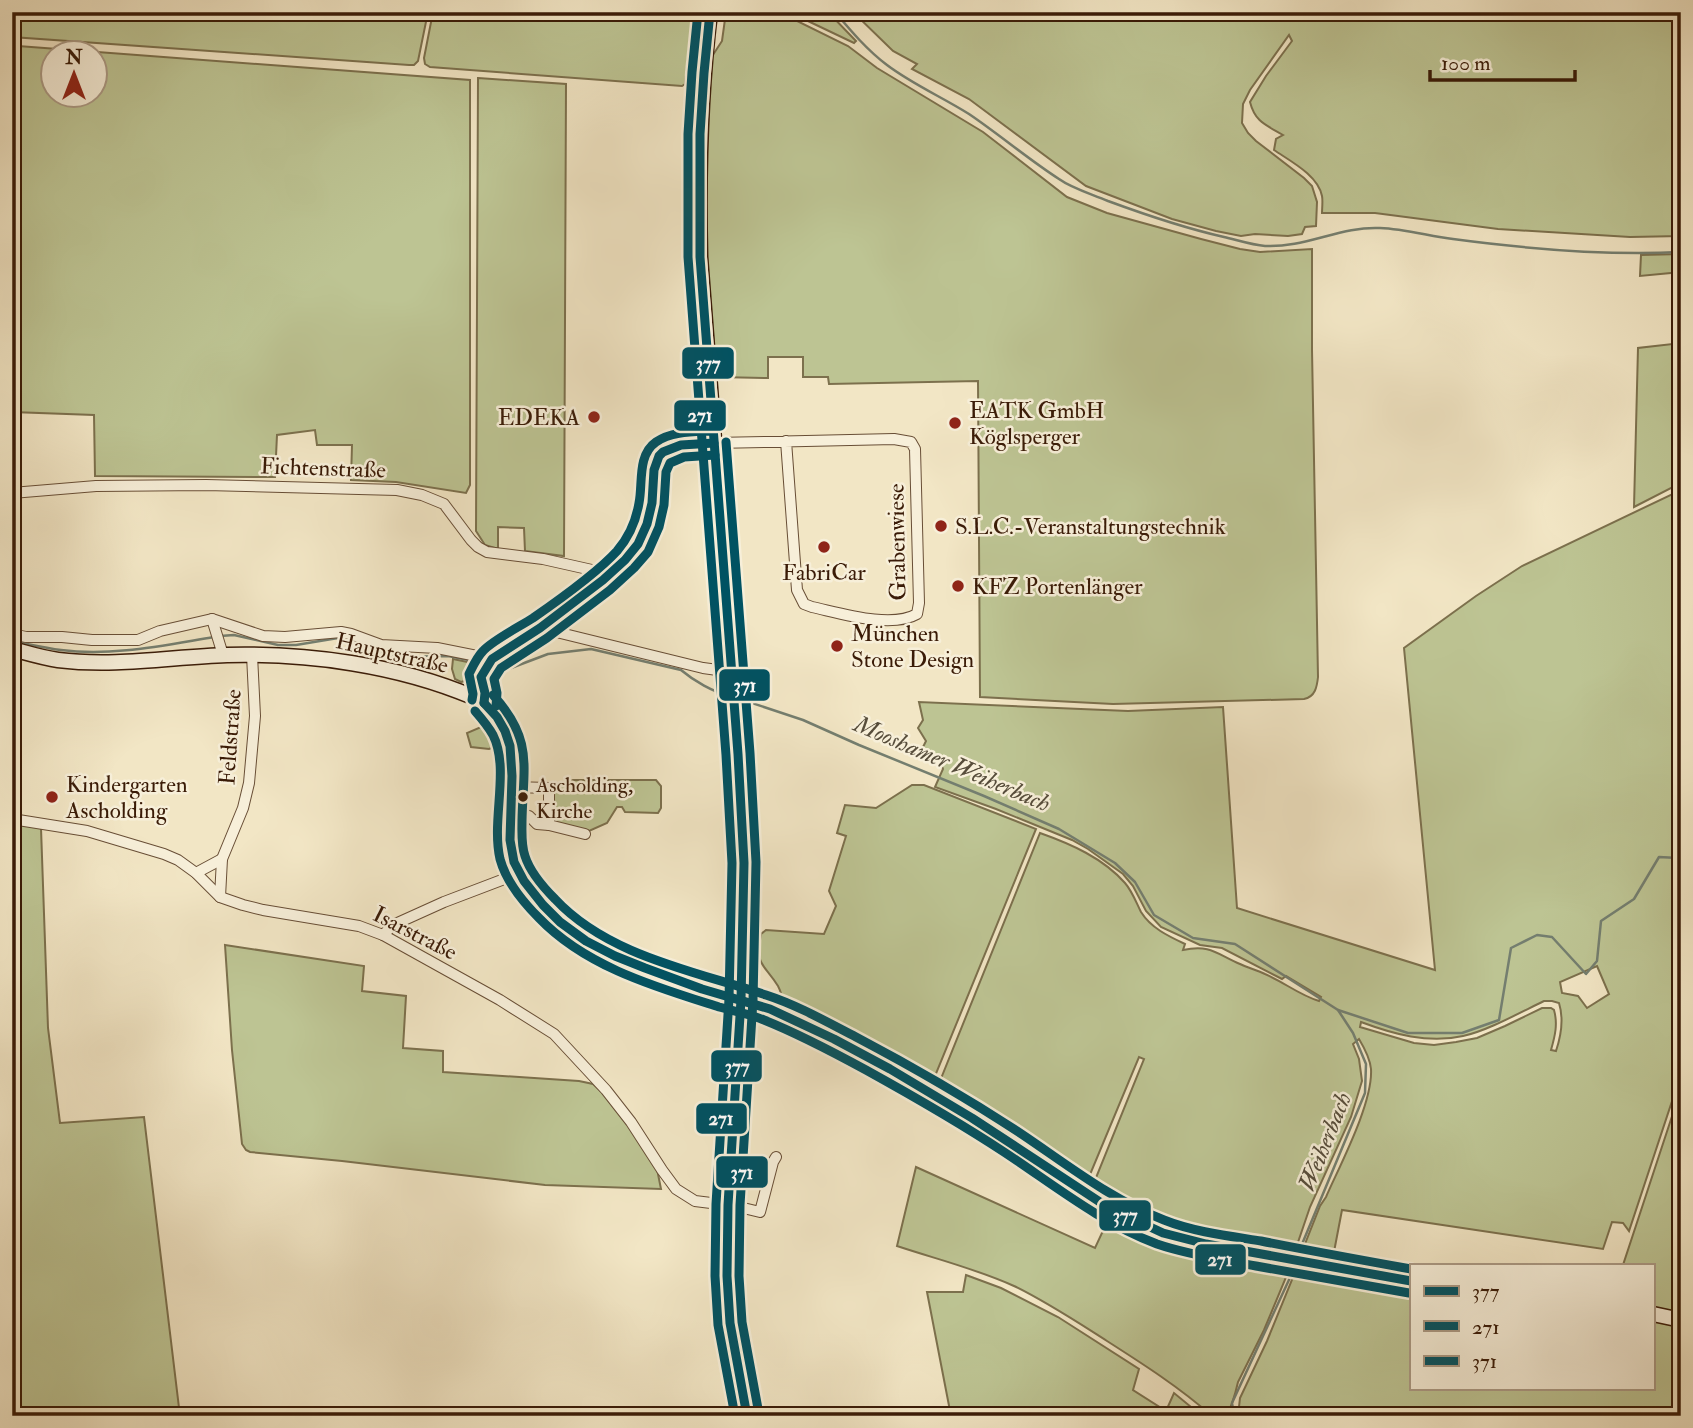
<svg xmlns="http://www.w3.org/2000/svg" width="1693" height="1428" viewBox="0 0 1693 1428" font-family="'IM FELL Double Pica',serif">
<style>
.green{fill:#bdc493;stroke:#7c704d;stroke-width:2;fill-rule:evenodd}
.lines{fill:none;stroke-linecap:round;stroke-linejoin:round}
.stream{stroke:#747e6f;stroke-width:2.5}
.minor-casing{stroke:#684e36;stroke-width:12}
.secondary-casing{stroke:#3a1b07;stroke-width:17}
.minor{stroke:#f7efd9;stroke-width:10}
.secondary{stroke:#f7efd9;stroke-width:14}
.bus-1-casing{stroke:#f7efd9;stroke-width:14}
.bus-2-casing{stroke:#f7efd9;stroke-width:14}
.bus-3-casing{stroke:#f7efd9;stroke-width:14}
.bus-1{stroke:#005262;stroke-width:9}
.bus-2{stroke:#005262;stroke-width:9}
.bus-3{stroke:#005262;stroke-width:9}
.poi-dot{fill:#8f2418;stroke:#f7efd9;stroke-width:2.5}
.bus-dot{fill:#3a1b07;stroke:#f7efd9;stroke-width:2.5}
.labels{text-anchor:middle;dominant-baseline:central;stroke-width:5;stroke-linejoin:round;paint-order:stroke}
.bus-label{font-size:21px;fill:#3a1b07;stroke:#f7efd9;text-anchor:start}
.poi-label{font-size:23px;fill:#3a1b07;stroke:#f7efd9;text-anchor:start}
.street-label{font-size:23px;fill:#3a1b07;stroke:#f7efd9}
.water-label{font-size:24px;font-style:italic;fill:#574d3b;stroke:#f7efd9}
.line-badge{stroke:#f7efd9;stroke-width:2.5}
.badge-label{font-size:19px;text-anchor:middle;font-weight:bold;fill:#fff}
</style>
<rect width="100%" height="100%" fill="#f2e6c5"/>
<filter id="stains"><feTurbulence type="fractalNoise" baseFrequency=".00286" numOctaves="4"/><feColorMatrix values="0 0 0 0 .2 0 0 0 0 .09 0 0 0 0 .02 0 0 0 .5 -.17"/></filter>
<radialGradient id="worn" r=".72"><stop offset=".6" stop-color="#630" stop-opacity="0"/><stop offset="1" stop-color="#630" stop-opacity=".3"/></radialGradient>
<g class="green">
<path d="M12,12h416l-10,49 -4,4h-5l-397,-28z"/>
<path d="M433,12h260l-8,72 -3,2 -252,-19 -5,-3 -1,-6z"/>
<path d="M726,12h53l69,34 29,22 106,64 84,65 40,16 94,26 39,10 20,3 52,-3v101l6,327c-1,10 -3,20 -14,22l-191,5 -133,-7 -2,-316 -149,3 -1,-7h-25v-20h-35v21l-50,-1 -9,-75 -5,-113 5,-128 13,-20z"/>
<path d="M789,12h39l28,29 -2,2z"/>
<path d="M853,12h828v224l-51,1 -132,-8 -123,-16h-53c0,-5 1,-12 0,-17 -4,-21 -32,-35 -48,-46l2,-11 7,-4c-17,-10 -28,-13 -33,-33l16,-26 26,-35 -3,-6 -39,55 -7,14 -1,19 6,10 8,8 48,37 8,8 5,16 -1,24 -11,1 -3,7 -14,2 -33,-2 -14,2 -25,-5 -44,-12 -86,-33 -117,-87 -57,-30 5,-5 -24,-13z"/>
<path d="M18,46l452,34v405l-4,8 -70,-11 -45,-2 1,-35h-35l-2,-15 -38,5 -2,42 -180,-1 -1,-61 -82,-3v-315l5,-1zM52,52h42v42h-42z"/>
<path d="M478,78l88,6 -2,472 -39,-5 -1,-23 -26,-1v22l-13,-4 -9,-14z"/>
<path d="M687,95l7,6v90l12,224h-11c-8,-107 -9,-213 -8,-320z"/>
<path d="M1681,254v18l-41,4 1,-21z"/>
<path d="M1681,343v140l-47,24 4,-159z"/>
<path d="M1681,490v584l-52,157 -6,-8 -11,-1 -9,27 -261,-39 -9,47 78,12v5l-102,-18v-7h-6l17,-43 6,-9c14,-32 47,-94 45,-128 -1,-11 -6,-20 -12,-30l-6,5 6,15 3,22 -11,36 -41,90 -14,41 -5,-1 -2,5c-51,-9 -102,-15 -149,-36 -17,-7 -33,-17 -49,-26l53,-131 -5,-2 -50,120 -23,-15 -49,-37 -77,-44 100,-248c31,11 63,25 85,50 7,8 11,19 16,29 10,16 27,24 44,32l-2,6c27,-6 34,4 57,14 8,4 17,6 25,10 19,8 34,21 54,27l2,-4 -35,-21 -4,3 -60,-31 -22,-3 -39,-18 -15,-16 -13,-25 -10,-12 -35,-25 -16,-9 -76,-31 -61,-22 8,-18c-3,-10 -7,-16 -18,-17l-2,-5 3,-6 -8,-13 5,-8 -4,-18 209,9 95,-4 14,201 198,62 -31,-322 72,-52 46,-30zM1597,966l12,28 -22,14 -9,-12 -16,-3 -2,-11zM1544,1001h8l7,2c5,16 2,33 -3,48l-5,-1c4,-14 7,-26 3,-40l-3,-2h-9l-37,18 -28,12 -21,4 -22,3 -20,-2 -54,-16 1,-5c32,12 67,22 102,14 24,-5 58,-24 81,-35z"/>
<path d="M453,659l29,6c-4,9 -11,15 -21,17l-6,-3 -3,-10z"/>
<path d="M495,721l8,17 -3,6 -11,5 -18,-2 -4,-14z"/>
<path d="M573,780h83l5,6v22l-3,5 -33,-1 -3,-5h-5l-10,16 -18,8 -36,-8 -1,-33z"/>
<path d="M912,785h12l112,44 -103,252 -9,2 -137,-75c-5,-7 -5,-15 -9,-22 -15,-24 -23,-19 -17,-52l5,-4 58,4 12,-28 -7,-15 17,-55 -9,-3 8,-28 31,3z"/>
<path d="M12,823l29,5 7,200 12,95 84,-6 36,299h-168z"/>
<path d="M225,945l139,21 -2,25 44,5 -3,52 40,3v21l136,9 14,3 11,10 23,29 30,46 4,20 -116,-4 -203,-24 -92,-9 -4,-2 -4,-6 -10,-94z"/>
<path d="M1681,1089v224l-28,-6v-42h-30z"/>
<path d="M916,1167l179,81 13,-28 4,2 4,-5 174,47 -1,6 -25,60 -26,52c-2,9 -7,26 -12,34h-14c-33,-29 -69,-52 -105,-75 -30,-19 -60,-39 -93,-55 -37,-17 -78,-27 -117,-40z"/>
<path d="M1298,1265l6,9 4,-2 -4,-6 39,6v9h5l1,-7 62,10v104h242v-67l28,3v92h-443l2,-18 27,-57z"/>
<path d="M966,1275l35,13 57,29 81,52 -6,21 33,21 8,-18 28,23h-251l-24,-124h36z"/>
</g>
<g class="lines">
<g class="stream">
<path d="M835,12c16,19 32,38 52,53 25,19 55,32 82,49 31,21 59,45 90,65 14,10 33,15 49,22 38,14 76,27 116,36 13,3 28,8 41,9 40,2 76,-20 115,-18 25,1 49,8 73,11 75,10 152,17 228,13"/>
<path d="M220,636l14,-1 44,10h18l42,-7 20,5 35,14 55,-1 36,7"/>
<path d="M12,641c16,3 33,7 49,9 50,7 104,-5 153,-13"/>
<path d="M490,665l13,4 8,-1 37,-14 43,-5 90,21c13,11 32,22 49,26"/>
<path d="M740,699l63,21 56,25 125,51 75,33 56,34 20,19 19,33 39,23 42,6 103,66 70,23h54l37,-13 12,-72 26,-13 15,2 34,37 11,-13 4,-40 33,-22 25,-42 19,1 3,1"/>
<path d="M1300,1249l65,-156 1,-29 -13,-31 -15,-23"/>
<path d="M1234,1416l-2,-13 62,-134"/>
</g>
<defs>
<g id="minor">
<path d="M12,493l84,-7 110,-1 191,5 25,5 22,9 27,36 7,7 9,5 56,7 49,11 11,10"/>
<path d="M212,619l11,36"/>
<path d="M540,628l163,40 29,4"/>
<path d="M12,634l14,3h36l30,3h46l22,-9 52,-12 51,17 22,1 56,-5 10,2 30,11 56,3 55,11"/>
<path d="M484,703c3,-10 0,-17 -3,-26l11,-18 48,-31 63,-48 22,-20 13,-16 9,-20 5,-21 2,-33 5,-14 10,-8 12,-3 33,-2 180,-4 17,3 4,7 4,154 -2,11c-26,15 -77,-1 -105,-7l-8,-3 -7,-14 -11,-149"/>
<path d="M512,787l37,1v37"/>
<path d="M510,811l19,5 8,8 12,1 36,9"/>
<path d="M12,819l75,12 77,23 14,6 18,13 24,24 23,8 20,5 96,16 24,9 117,65 54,34 52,56 25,32 31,48 14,19 19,12 40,5 25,6 13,-50 3,-5"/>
<path d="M196,873l26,-14"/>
<path d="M220,897l2,-38 21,-51 6,-25 6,-67 -3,-61"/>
<path d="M383,935l10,-10 51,-23 76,-29"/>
</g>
<g id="secondary">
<path d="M710,12c-10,82 -12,163 -10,245l38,497 6,109 -3,137 -13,205 -1,71 3,47 17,93"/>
<path d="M12,649c15,4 31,9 46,11 57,7 113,-3 169,-5 82,-2 170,10 246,42 65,27 26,109 40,160 7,26 31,52 52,69 31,25 66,37 103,50 17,6 34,13 51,18 19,6 39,10 58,18 31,14 61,30 90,46 46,25 92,50 135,78 36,24 71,49 107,72l19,10 35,15 43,11 205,37"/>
<path d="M1653,1314l28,6"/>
</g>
</defs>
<use href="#minor" class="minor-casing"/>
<use href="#secondary" class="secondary-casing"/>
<use href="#minor" class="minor"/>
<use href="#secondary" class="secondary"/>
<defs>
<g id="bus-1">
<path d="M710,12l-6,61 -4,61v123l38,497 6,109 -3,137 -13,205 -1,71 3,47 17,93"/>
<path d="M484,703l13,14 8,14 5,15 2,30 -2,64 4,22 10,19 19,24 17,17 26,19 29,15 30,12 57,21 68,20 64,30 56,30 82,49 137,90 54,25 43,11 205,37"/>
<path d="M484,703l1,-10 -4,-16 11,-18 48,-31 63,-48 22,-20 13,-16 9,-20 5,-21 2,-33 5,-14 4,-4 18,-7 33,-2"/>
</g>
<g id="bus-2">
<path d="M698,12l-6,60 -4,62v123l38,498 6,108 -3,136 -13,205 -1,72 3,49 17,91"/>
<path d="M496,706l1,-13 -3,-14 7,-11 46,-30 63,-48 24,-22 14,-16 11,-25 5,-22 2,-33 4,-9 14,-6 31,-2"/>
<path d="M475,711c7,8 13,15 18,24 17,34 -2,85 7,124 6,22 23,43 39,59 47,49 117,69 180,89 15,4 31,7 45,13 35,14 69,32 102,50 47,26 94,53 138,82 50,33 97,71 153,92 32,11 67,16 99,22 51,9 102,18 153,27"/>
</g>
<g id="bus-3">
<path d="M726,442l24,311 6,109 -3,138 -13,205 -1,71 3,46 17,92"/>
<path d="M493,695c41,45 30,71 29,126 0,11 -1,24 3,35 5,16 18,31 30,43 53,57 140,72 211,96 31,10 61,27 90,42 57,30 114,63 167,98 46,31 89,65 141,85 30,12 65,16 97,21 50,10 100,19 150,28"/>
<path d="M472,700l1,-6 -4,-20c4,-8 8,-17 14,-23 10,-11 36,-24 50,-33 26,-18 63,-44 84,-67 12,-14 19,-30 22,-48 4,-19 -2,-48 17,-61 16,-11 38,-10 57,-11"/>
</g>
</defs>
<use href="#bus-1" class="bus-1-casing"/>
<use href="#bus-2" class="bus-2-casing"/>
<use href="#bus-3" class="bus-3-casing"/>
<use href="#bus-1" class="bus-1"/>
<use href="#bus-2" class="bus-2"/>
<use href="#bus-3" class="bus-3"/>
</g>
<g class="poi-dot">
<circle cx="594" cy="417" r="7"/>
<circle cx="955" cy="423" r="7"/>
<circle cx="941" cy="526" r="7"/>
<circle cx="824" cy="547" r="7"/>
<circle cx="958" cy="586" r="7"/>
<circle cx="837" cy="646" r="7"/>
<circle cx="52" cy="797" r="7"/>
</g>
<circle class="bus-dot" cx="523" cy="797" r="6"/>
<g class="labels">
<g class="bus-label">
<text x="536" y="785">Ascholding,<tspan x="536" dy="26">Kirche</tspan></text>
</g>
<g class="poi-label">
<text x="969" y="410">EATK GmbH<tspan x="969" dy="26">Köglsperger</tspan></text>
<text x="580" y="417" text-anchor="end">EDEKA</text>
<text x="955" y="526">S.L.C.-Veranstaltungstechnik</text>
<text x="824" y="572" text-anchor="middle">FabriCar</text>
<text x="972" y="586">KFZ Portenlänger</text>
<text x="851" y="633">München<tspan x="851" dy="26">Stone Design</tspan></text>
<text x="66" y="784">Kindergarten<tspan x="66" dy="26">Ascholding</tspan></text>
</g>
<g class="street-label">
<text transform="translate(323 468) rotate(2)">Fichtenstraße</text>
<text transform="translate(897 542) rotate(-91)">Grabenwiese</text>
<text transform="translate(392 653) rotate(13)">Hauptstraße</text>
<text transform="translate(230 737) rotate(-86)">Feldstraße</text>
<text transform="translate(415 933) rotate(27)">Isarstraße</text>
</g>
<g class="water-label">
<text transform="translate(952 764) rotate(23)">Mooshamer Weiherbach</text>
<text transform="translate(1325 1142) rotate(-68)">Weiherbach</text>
</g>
</g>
<g class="line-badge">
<rect x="681" y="346" width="54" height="34" rx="7" fill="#005262"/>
<rect x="673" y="399" width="54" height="33" rx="7" fill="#005262"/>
<rect x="718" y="668" width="53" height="34" rx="7" fill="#005262"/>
<rect x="710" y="1049" width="53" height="34" rx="7" fill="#005262"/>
<rect x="695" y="1102" width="53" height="33" rx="7" fill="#005262"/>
<rect x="715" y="1155" width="54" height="34" rx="7" fill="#005262"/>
<rect x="1098" y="1199" width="54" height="33" rx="7" fill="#005262"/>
<rect x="1194" y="1243" width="53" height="33" rx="7" fill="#005262"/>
</g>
<g class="badge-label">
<text x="708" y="370">377</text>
<text x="700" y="422">271</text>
<text x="745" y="692">371</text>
<text x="737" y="1073">377</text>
<text x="721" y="1125">271</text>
<text x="742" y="1179">371</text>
<text x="1125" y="1222">377</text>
<text x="1220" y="1266">271</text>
</g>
<rect width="1693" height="1428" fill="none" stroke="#f2e6c5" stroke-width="42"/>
<rect x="14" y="14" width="1665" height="1400" fill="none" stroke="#3a1b07" stroke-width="3.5"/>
<rect x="21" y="21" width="1651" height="1386" fill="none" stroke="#3a1b07" stroke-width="2"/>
<rect x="1410" y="1264" width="245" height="126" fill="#f7efd9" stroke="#ab9a85" stroke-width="2"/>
<rect x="1424" y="1286" width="35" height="10" fill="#005262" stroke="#ab9a85" stroke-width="2"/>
<text x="1472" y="1298" font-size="21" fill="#3a1b07">377</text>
<rect x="1424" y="1321" width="35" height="10" fill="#005262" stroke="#ab9a85" stroke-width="2"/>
<text x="1472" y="1334" font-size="21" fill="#3a1b07">271</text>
<rect x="1424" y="1356" width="35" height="10" fill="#005262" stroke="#ab9a85" stroke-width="2"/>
<text x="1472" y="1368" font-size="21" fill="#3a1b07">371</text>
<g transform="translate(74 74)"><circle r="33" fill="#f7efd9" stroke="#ab9a85" stroke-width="2"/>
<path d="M0-5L12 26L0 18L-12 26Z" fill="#8f2418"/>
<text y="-10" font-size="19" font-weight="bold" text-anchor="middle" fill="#3a1b07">N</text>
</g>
<path d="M1430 70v10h145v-10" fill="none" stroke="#3a1b07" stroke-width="3.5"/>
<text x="1441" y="70" font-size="21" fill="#3a1b07" stroke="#f7efd9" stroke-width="5" paint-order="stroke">100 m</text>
<rect width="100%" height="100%" filter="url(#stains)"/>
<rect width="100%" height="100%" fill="url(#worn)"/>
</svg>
